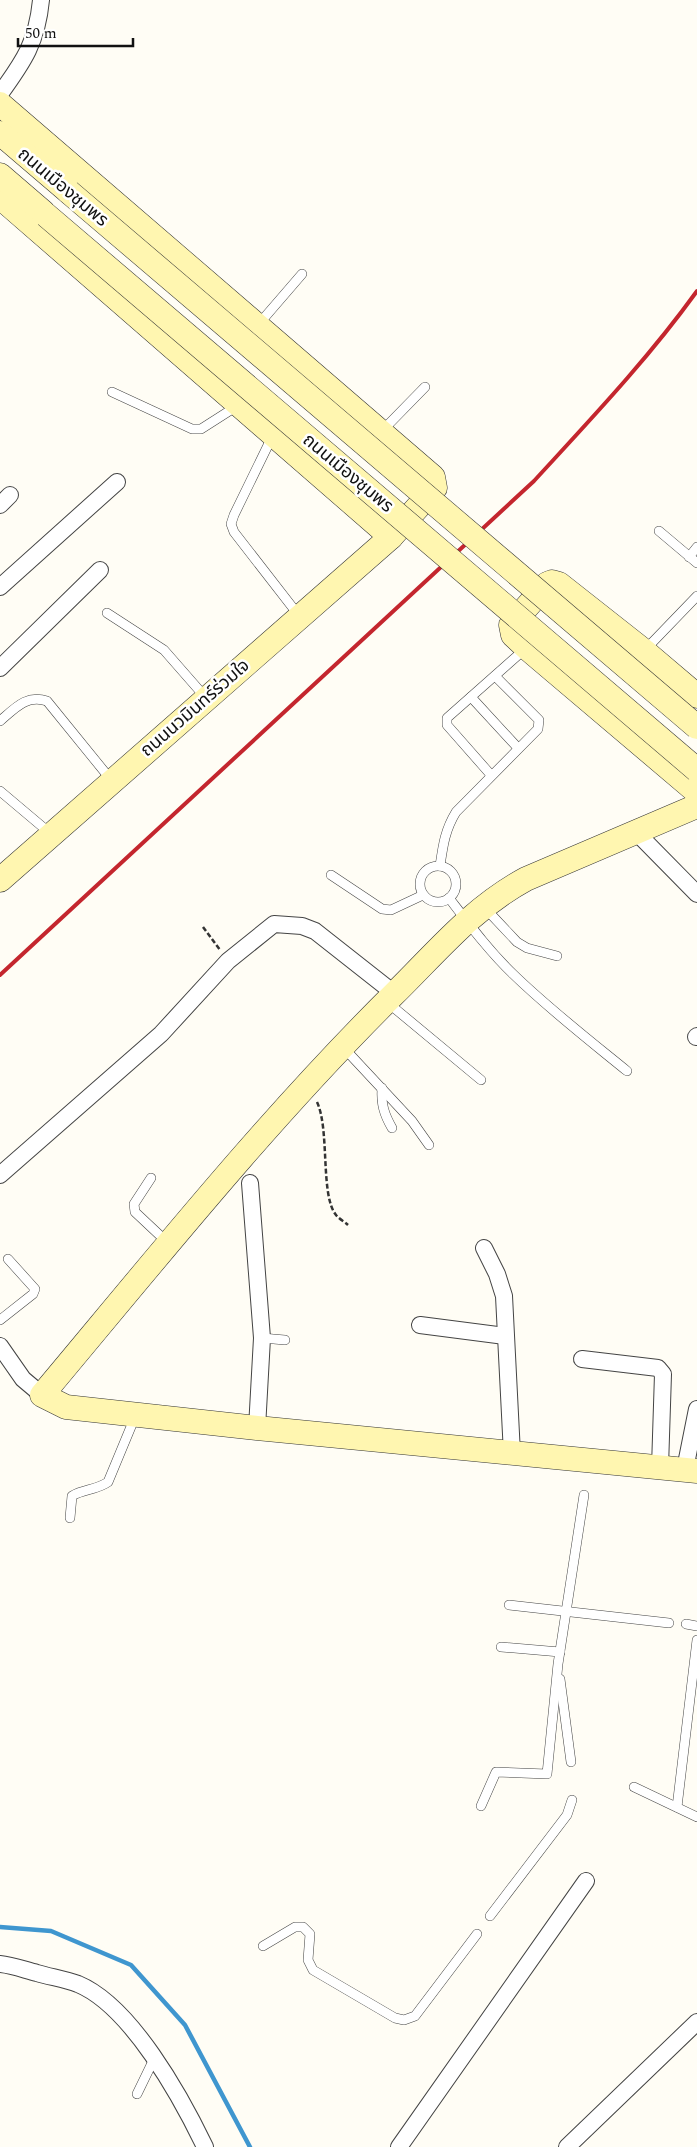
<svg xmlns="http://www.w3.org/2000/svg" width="697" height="2147" viewBox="0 0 697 2147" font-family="Spectral,'Noto Sans Thai',serif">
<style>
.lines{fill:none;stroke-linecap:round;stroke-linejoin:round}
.stream{stroke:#3f96cf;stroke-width:4.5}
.lane-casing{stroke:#444;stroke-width:10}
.street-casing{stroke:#444;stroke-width:18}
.secondary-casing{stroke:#333;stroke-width:25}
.path{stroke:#333;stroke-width:2.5;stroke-dasharray:5 2.5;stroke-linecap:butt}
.lane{stroke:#fff;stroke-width:9}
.street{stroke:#fff;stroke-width:16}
.secondary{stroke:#fff6b0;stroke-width:24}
.rail{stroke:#c4262e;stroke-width:4}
.secondary-bridge-casing{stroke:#333;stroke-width:25;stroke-linecap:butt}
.secondary-bridge{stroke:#fff6b0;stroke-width:24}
.labels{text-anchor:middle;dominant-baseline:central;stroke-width:5;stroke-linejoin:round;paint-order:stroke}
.street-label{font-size:18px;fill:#111;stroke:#fff}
</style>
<rect width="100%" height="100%" fill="#fffdf5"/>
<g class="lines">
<path class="stream" d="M0,1927l51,4 80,34 54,60 65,122"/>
<defs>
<g id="lane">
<path d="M258,325l44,-51"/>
<path d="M112,392l80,37h9l36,-23"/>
<path d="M382,431l43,-44"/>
<path d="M273,435l-39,80 -3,9 3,8 66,85"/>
<path d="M659,531l38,32"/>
<path d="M689,557l8,-10"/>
<path d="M107,613l57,37 42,48"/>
<path d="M644,651l53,-55"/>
<path d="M471,697l47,51"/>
<path d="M0,721c15,-13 27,-27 47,-20l65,80"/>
<path d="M491,775l-44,-50v-7l78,-69"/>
<path d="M0,791l51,43"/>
<circle cx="438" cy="884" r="18"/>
<path d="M440,866c3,-21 5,-36 16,-54l82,-83 1,-9 -44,-44"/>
<path d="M331,875l51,34 9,1 32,-15"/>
<path d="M449,898c20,26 40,53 64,76 36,35 76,66 114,97"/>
<path d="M485,908l32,34 10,6 30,8"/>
<path d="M387,1002l94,78"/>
<path d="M343,1047l69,74 17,24"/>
<path d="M382,1088c-1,16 2,26 10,40"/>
<path d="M151,1178l-17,26 1,8 33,31"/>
<path d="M0,1320l33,-26 2,-5 -27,-30"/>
<path d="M262,1338l23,2"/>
<path d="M70,1518l2,-22c11,-7 25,-6 36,-14l27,-65"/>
<path d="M509,1605l160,18"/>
<path d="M686,1624l11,2"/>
<path d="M501,1647l59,5"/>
<path d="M560,1679l11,83"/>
<path d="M634,1787l63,30"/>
<path d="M481,1806l15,-34 51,2 11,-110 26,-169"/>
<path d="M677,1807l20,-167"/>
<path d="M490,1916l77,-101 5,-15"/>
<path d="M263,1946l32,-19h8l7,7 -2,26 5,10 82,48 9,2 11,-4 62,-82"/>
<path d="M137,2094l17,-35"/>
</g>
<g id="street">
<path d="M0,94c24,-33 37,-52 41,-94"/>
<path d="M0,505l10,-10"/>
<path d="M0,587l117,-105"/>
<path d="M0,668l100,-98"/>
<path d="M636,832l61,62"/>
<path d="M696,1037l1,-1"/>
<path d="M0,1175l161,-141 67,-73 46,-37 28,2 13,5 80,63"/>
<path d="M250,1183l12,155 -5,90"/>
<path d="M484,1248l13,26 7,22 8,158"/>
<path d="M420,1325l85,11"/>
<path d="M0,1346l23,33 19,16"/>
<path d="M582,1359l76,9 5,6 -3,93"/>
<path d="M685,1469l12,-60"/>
<path d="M0,1964c12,1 25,6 37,9 13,4 28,6 41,11 53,22 103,113 127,163"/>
<path d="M399,2147l187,-266"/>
<path d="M567,2147l130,-125"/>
</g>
<g id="secondary">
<path d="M0,104l433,373 2,11 -44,49 -391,-340"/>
<path d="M0,133l69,59"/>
<path d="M0,175l43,37"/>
<path d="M697,696l-53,-45 -85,-67 -7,-2 -5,2 -36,41 2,10 14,13 170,144"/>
<path d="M697,806l-171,73c-55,30 -89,73 -133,116 -126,125 -237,264 -351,400l24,12 191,21 440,43"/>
<path d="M0,880l391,-343"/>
</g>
</defs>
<use href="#lane" class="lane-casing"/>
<use href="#street" class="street-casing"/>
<use href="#secondary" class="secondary-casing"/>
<g class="path">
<path d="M203,927l17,23"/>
<path d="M317,1102c13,28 3,93 19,113 3,4 9,7 12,10"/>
</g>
<use href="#lane" class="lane"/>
<use href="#street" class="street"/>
<use href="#secondary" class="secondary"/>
<path class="rail" d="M0,975l534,-494c56,-61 114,-122 163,-190"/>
<defs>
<g id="secondary-bridge">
<path d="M69,192l628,535"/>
<path d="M46,215l651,555"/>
</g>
</defs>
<use href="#secondary-bridge" class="secondary-bridge-casing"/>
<use href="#secondary-bridge" class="secondary-bridge"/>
</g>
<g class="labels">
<g class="street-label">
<text transform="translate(63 187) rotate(40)">ถนนเมืองชุมพร</text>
<text transform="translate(348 473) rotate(40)">ถนนเมืองชุมพร</text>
<text transform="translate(195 708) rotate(-41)">ถนนนวมินทร์ร่วมใจ</text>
</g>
</g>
<path d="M18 38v8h115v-8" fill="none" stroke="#111111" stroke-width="2.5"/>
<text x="25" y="38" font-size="15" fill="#111111" stroke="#ffffff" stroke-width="4" paint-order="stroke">50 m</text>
</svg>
